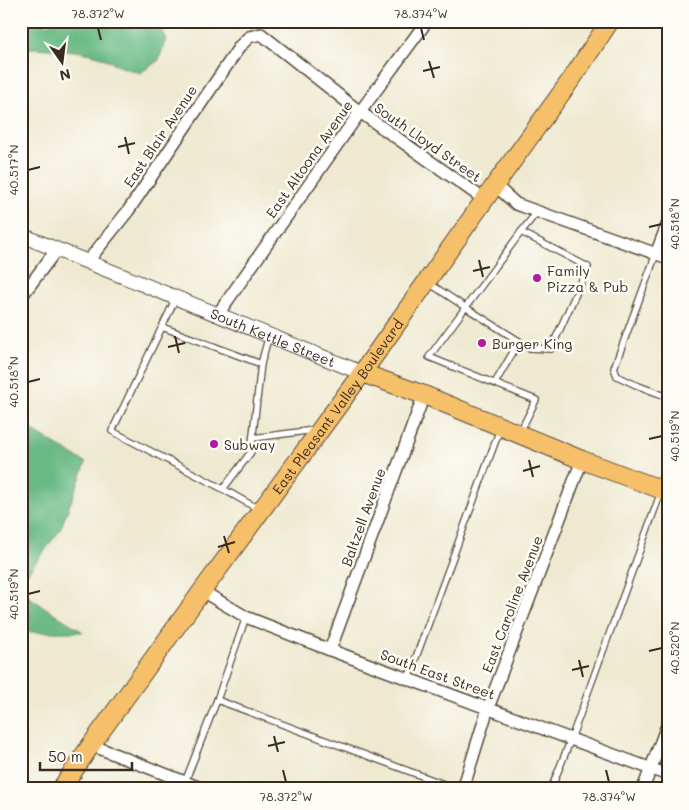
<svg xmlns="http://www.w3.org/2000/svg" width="689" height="810" viewBox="0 0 689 810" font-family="Mali,sans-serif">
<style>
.forest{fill:#6bba85;stroke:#537252}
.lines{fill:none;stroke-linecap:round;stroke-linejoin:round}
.service-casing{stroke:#564739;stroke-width:8}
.minor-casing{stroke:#564739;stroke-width:14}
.tertiary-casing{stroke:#564739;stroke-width:16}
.primary-casing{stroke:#564739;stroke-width:20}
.service{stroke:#fff;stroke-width:5.5}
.minor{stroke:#fff;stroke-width:11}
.tertiary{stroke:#fff;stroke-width:14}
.primary{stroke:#f6c06b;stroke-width:18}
.ticks{fill:none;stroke:#3b2a1e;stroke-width:2}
.poi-dot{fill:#b5179e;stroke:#fdfcf7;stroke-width:2}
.labels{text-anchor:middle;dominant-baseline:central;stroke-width:5;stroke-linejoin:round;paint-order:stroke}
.street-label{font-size:14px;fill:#3b2a1e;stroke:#fdfcf7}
.poi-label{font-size:14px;fill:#3b2a1e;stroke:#fdfcf7;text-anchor:start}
.neatline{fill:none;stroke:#3b2a1e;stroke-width:2}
.ticks-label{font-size:12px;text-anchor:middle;fill:#3b2a1e}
</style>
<rect width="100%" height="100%" fill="#fdfcf7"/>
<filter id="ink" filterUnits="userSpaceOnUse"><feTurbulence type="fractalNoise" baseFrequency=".02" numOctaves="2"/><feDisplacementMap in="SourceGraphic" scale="10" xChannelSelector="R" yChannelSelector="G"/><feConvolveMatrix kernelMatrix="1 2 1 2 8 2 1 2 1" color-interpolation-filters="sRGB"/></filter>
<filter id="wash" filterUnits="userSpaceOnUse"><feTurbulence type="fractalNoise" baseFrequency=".0096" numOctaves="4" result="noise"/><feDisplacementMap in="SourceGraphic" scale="20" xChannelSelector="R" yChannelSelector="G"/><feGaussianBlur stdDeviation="1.12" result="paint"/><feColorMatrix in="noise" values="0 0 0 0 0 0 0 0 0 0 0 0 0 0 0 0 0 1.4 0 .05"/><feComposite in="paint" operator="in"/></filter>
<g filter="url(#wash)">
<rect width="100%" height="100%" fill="#eee9d0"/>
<g class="forest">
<path d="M21,21h17l9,4 6,-4h103l10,17 -7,22 -19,13 -21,-7 -20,-10 -22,-5 -44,-3 -12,1z"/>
<path d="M21,424l65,39 -26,67 -39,52z"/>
<path d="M21,592l62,40h-62z"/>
</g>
</g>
<g filter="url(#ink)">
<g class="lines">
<defs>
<g id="service">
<path d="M521,232l16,-20"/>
<path d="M656,254l-42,114 3,8 19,9 32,12"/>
<path d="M429,283l36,24 65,41 21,1 37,-82 -67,-35 -92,125 107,43 -16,32"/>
<path d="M176,298l-64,133 111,58 28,-37 10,-88 8,-29"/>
<path d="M162,327l99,37"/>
<path d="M495,383l24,-41"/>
<path d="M253,438l61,-8"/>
<path d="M223,489l37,21"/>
<path d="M408,679l92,-250"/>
<path d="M217,700l240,89"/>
<path d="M185,782l32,-82 29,-83"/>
<path d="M551,789l20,-50 90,-247"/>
</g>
<g id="minor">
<path d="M495,185l21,19 152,54"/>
<path d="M656,254l12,-31"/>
<path d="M88,261l40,-50 112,-165 9,-9 12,-3 99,78 125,88"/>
<path d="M21,297l36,-48"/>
<path d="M218,314l142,-202 67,-91"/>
<path d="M202,591l44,26 84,33 338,125"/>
<path d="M330,650l94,-255"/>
<path d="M91,745l112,44"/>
<path d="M463,789l25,-81 94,-248"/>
<path d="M643,789l25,-66"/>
</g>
<g id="tertiary">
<path id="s1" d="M21,235l341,138"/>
</g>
<g id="primary">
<path d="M362,373l62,22 158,65 86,32"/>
<path id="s2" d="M61,789l30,-44 111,-154 160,-218 133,-188 78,-108 37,-56"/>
</g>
</defs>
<use href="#service" class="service-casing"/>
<use href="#minor" class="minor-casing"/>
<use href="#tertiary" class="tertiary-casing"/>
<use href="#primary" class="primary-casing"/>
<use href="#service" class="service"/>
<use href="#minor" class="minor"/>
<use href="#tertiary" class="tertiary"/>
<use href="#primary" class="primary"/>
</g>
</g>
<path class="ticks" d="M98,28l3,12M421,28l3,12M429,61l5,17M423,71l17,-4M125,137l4,17M118,147l17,-4M28,170l12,-3M649,227l13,-3M479,260l4,17M473,271l17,-4M175,336l4,17M168,347l17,-4M28,382l12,-3M649,439l13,-3M529,460l4,17M523,471l17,-5M224,536l5,17M218,547l17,-5M28,594l12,-3M649,651l13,-3M579,660l4,17M572,670l17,-4M274,736l4,16M268,746l17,-4M283,770l3,12M606,770l3,12"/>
<g class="poi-dot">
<circle cx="537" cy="278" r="5"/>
<circle cx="482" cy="343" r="5"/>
<circle cx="214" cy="444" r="5"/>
</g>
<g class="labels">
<g class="street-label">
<text transform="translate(160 136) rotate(-56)">East Blair Avenue</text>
<text transform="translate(428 142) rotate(35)">South Lloyd Street</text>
<text transform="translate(309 159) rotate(-55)">East Altoona Avenue</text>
<text stroke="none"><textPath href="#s1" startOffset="272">South Kettle Street</textPath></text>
<text stroke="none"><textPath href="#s2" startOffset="472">East Pleasant Valley Boulevard</textPath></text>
<text transform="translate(363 517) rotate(-70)">Baltzell Avenue</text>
<text transform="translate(512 604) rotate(-69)">East Caroline Avenue</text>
<text transform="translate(438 674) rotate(20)">South East Street</text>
</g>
<g class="poi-label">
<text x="547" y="270">Family<tspan x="547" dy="16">Pizza &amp; Pub</tspan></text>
<text x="492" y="343">Burger King</text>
<text x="224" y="444">Subway</text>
</g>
</g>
<rect width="689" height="810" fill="none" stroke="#fdfcf7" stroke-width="55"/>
<g transform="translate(62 62) rotate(166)" stroke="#fdfcf7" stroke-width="4" paint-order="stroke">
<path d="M0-4L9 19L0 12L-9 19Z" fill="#3b2a1e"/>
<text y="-8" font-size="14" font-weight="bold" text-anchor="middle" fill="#3b2a1e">N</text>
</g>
<path d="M40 762v8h92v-8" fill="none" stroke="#3b2a1e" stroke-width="2.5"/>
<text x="48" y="762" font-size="15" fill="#3b2a1e" stroke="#fdfcf7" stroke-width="4" paint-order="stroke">50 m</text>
<rect x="28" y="28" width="634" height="754" class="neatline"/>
<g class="ticks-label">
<text x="98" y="18">78.372°W</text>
<text x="421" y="18">78.374°W</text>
<text transform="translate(14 170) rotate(-90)" y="4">40.517°N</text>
<text transform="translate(675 224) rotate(-90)" y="4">40.518°N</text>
<text transform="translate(14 382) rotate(-90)" y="4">40.518°N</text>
<text transform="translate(675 436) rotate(-90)" y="4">40.519°N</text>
<text transform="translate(14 594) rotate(-90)" y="4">40.519°N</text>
<text transform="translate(675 648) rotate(-90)" y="4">40.520°N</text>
<text x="286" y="801">78.372°W</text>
<text x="609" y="801">78.374°W</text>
</g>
</svg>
